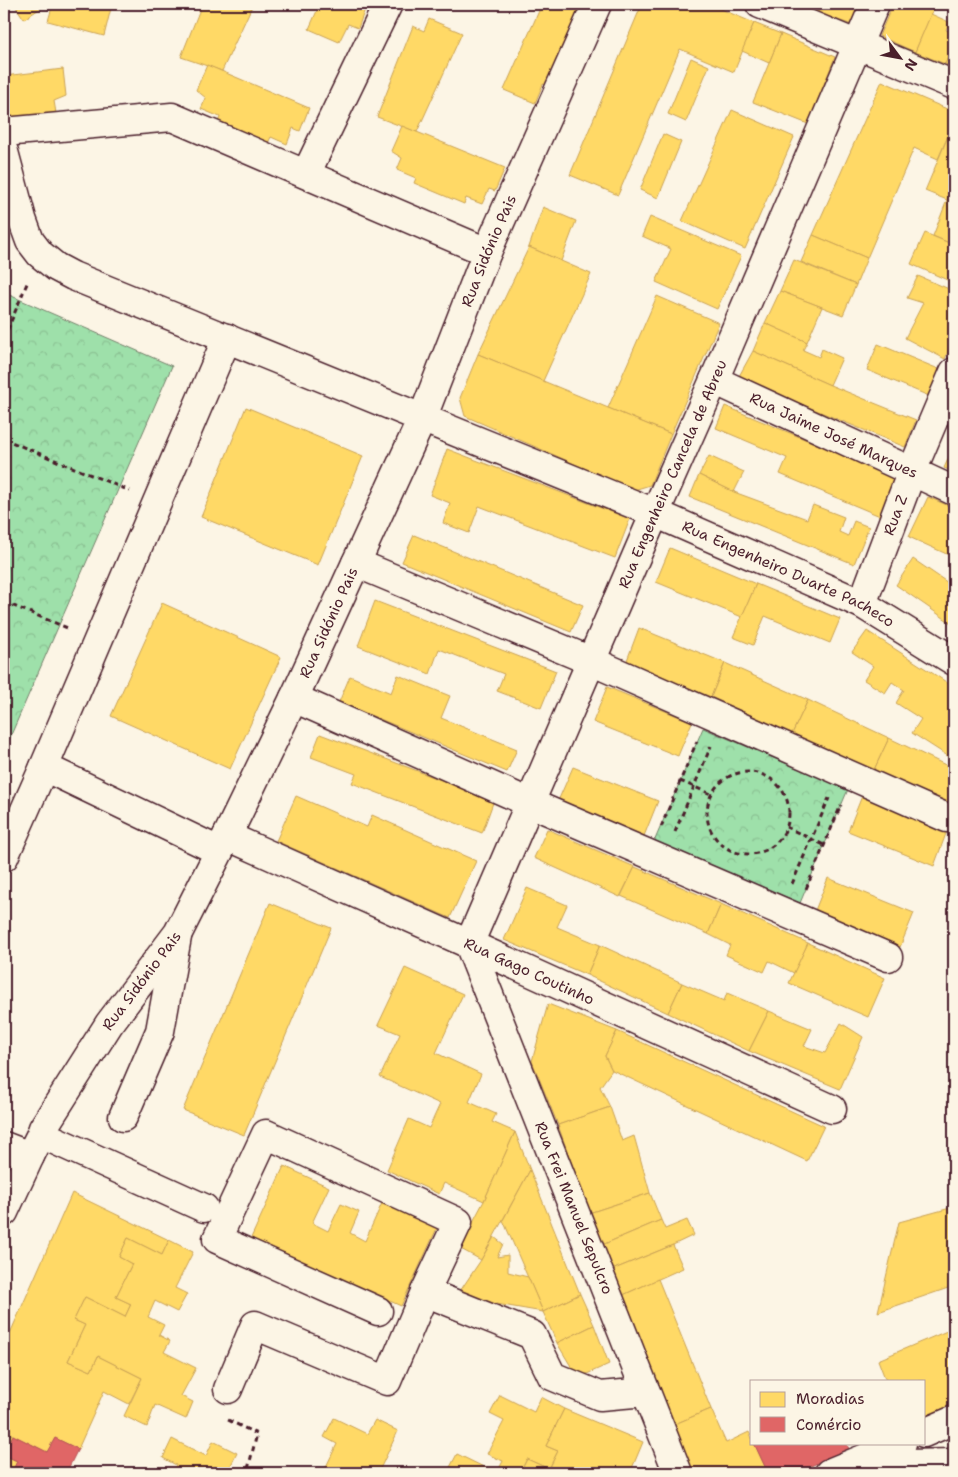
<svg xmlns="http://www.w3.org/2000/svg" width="958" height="1477" viewBox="0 0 958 1477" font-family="'Shantell Sans',sans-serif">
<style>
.park{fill:url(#park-crowns);stroke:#74806a}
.homes{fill:#ffd966;stroke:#c9a154}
.shops{fill:#e06666;stroke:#b35154}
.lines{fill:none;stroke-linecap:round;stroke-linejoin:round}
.minor-casing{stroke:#4a1f2b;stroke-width:31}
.path{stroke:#4a1f2b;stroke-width:3;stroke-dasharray:5 4;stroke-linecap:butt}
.minor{stroke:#fcf5e5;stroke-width:28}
.labels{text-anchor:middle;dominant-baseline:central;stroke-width:5;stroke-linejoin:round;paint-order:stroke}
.street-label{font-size:15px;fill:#4a1f2b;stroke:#fcf5e5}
</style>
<defs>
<pattern id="park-crowns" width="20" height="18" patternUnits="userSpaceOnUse" patternTransform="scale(1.25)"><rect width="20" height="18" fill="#9ee0aa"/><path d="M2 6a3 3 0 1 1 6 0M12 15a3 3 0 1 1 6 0" fill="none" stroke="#8ac092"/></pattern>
</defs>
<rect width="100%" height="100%" fill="#fcf5e5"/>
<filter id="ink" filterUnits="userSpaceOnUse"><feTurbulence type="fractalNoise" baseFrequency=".02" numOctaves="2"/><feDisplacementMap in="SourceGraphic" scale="10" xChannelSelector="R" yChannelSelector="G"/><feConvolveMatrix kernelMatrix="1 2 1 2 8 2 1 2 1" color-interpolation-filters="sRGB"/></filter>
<g filter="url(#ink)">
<g class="park">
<path d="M4,283l3,11 165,72 -168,385z"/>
<path d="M703,728l132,56 14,3 -49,116 -146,-61z"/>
</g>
<g class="homes">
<path d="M14,4h33l-23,15z"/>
<path d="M53,4h59l-8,32 -56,-15z"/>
<path d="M202,4h51l-31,67 -41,-14z"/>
<path d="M320,4h47l-9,24 -10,-4 -9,18 -30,-13z"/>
<path d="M542,4h27l15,6 -31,78 -10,-4 -8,19 -31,-13z"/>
<path d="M642,4h67l45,19 -20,49 -54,-23 -62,146 -48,-20z"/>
<path d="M793,4h29l-4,9z"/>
<path d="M822,4h42l-9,22 -37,-13z"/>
<path d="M893,4h43l-21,48 -36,-16z"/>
<path d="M931,14l18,8 -3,8 8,3v11l-9,20 -30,-12z"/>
<path d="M429,19l33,14 -45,99 -40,-15 36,-91 11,5z"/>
<path d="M754,23l27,11 -12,29 -27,-12z"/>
<path d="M781,34l54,23 -27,67 -55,-22z"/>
<path d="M954,44v24l-9,-4z"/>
<path d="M691,58l18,8 -23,56 -18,-8z"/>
<path d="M207,65l102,43 -9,23 -7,-3 -6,16 -16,-7 -3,6 -50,-21 2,-5 -19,-8 5,-11 -10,-8z"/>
<path d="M63,69l3,27 -12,5 2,12 -21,3 -31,9v-49z"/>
<path d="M882,81l72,31v10l-16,37 -24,-11 -47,110 -54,-23z"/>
<path d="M732,110l62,27 -49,112 -63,-28z"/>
<path d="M954,122v60l-7,18 -22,-9z"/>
<path d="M402,126l103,42 -10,23 -6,-2 -7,15 -16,-6 -2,6 -50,-21 2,-5 -19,-8 5,-12 -11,-7z"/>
<path d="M663,134l18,8 -23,56 -18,-8z"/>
<path d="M954,182v21l-7,-3z"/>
<path d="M947,200l7,3v42l-21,-9z"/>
<path d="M543,207l33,14 -15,40 -32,-14z"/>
<path d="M650,217l91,39 -24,53 -61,-27 15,-33 -29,-13z"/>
<path d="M925,233l29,12v38l-43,-19z"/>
<path d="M813,235l54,23 -11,27 -55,-23z"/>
<path d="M529,247l62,27 -48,107 -65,-27z"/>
<path d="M794,260l62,25 -13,30 -63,-24z"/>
<path d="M918,276l36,15v46l-9,22 -40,-21 18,-35 -16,-5z"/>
<path d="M780,291l42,16 -15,35 -42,-19z"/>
<path d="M657,296l62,27 -48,111 -63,-26z"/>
<path d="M765,323l42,19 -4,8 16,7 3,-8 20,9 -12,27 -77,-34z"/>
<path d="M878,344l63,26 -12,26 -62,-26z"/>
<path d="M753,351l77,34 86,35 -11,27 -167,-69z"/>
<path d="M478,354l193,80 -21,51 -16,5 -169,-74 -5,-18z"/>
<path d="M725,406l171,71 -16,39 -100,-42 7,-16 -71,-30z"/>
<path d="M246,407l117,49 -45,109 -117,-48z"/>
<path d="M954,446v26l-10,-4z"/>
<path d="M447,449l183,70 -15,39 -136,-52 -10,27 -26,-10 7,-20 -20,-8z"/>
<path d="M709,456l35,16 -10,20 -35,-17z"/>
<path d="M699,475l35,17 73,27 6,-14 31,12 -5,15 9,4 6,-15 15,6 -15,37 -164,-67z"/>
<path d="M928,497l26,11v40l-3,8 -42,-19z"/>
<path d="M414,535l169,70 -12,27 -169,-70z"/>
<path d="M670,548l86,36 -14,33 -86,-35z"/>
<path d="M913,559l41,28v38l-58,-40z"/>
<path d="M756,584l84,35 -10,24 -65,-27 -12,29 -20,-8z"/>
<path d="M375,601l181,70 -15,37 -44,-17 7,-17 -65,-25 -9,25 -72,-28z"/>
<path d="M162,603l119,54 -51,112 -119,-53z"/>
<path d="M639,628l86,35 -14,34 -85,-34z"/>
<path d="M867,631l87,56v73l-42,-27 9,-14 -25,-16 8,-13 -12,-8 -7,11 -21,-13 9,-14 -21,-14z"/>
<path d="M725,663l83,37 -16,34 -81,-37z"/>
<path d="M398,675l52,21 -9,22 76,31 -10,23 -168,-70 11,-26 41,17z"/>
<path d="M607,687l85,35 -14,34 -85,-34z"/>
<path d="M808,700l81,38 -16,34 -81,-38z"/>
<path d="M320,734l174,66 -12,33 -130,-50 4,-9 -45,-17z"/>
<path d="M889,738l65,31v41l-81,-38z"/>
<path d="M573,767l85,34 -14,35 -86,-35z"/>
<path d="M296,796l71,31 5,-12 104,46 -26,57 -174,-77z"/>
<path d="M862,796l85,35 -13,35 -86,-35z"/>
<path d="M547,829l88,38 -15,30 -86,-39z"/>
<path d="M635,867l86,37 -13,30 -87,-38z"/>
<path d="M828,878l86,35 -14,34 -86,-34z"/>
<path d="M527,888l40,17 -10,22 43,18 -13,30 -83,-35z"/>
<path d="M270,903l61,25 -87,207 -61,-25z"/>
<path d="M721,904l87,39 -14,30 -25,-12 -5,11 -38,-17 4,-10 -22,-11z"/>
<path d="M808,943l77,35 -17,39 -79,-34z"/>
<path d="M600,945l82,38 -14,30 -81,-38z"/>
<path d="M405,968l58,26 -27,59 45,21 -12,28 27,12 -4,8 23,10 -31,69 -40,-18 -5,11 -52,-24 22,-51 20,9 11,-24 -60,-27 20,-43 -22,-9z"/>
<path d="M682,983l42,18 3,-8 42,18 -20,40 -81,-38z"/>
<path d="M548,1004l69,27 -12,25 7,14 -12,17 10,20 -52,18 -26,-64z"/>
<path d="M769,1011l43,18 -8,17 21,7 16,-30 22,14 -23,52 -91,-38z"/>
<path d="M617,1031l207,95 -17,35 -195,-91 -7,-14z"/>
<path d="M610,1107l12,34 12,-5 16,57 -61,20 -31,-88z"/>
<path d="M515,1132l15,38 -49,90 -22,-12 25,-47z"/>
<path d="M284,1166l45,21 -17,36 16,8 13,-27 18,8 -9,21 15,8 18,-40 55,25 -37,80 -150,-68z"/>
<path d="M530,1170l50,124 -37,18 -40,-92z"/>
<path d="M72,1193l97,47 -7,15 -34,-17 -9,19 13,7 -16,33 15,7 -6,13 -40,-20 -11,23 11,5 -17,36 23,10 7,-15 44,22 -13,26 -25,-13 -26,58 -23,-11 -8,14 -43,-21v-84z"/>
<path d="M650,1193l11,27 -59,25 -13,-32z"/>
<path d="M954,1207v79l-76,26 21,-90z"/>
<path d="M661,1220l4,9 22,-9 7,15 -21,10 -61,25 -10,-25z"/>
<path d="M494,1237l9,7 -6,13 11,-2v17l20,5 15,35 -87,-15 25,-37z"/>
<path d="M128,1238l34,17 7,-15 24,12 -18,36 12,6 -10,18 -22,-11 -7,16 16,8 -5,10 11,6 -6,11 32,16 -15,28 12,6 -7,17 -31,-14 -8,22 -23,-11 18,-38 -44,-22 -7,15 -23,-10 17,-36 -11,-5 11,-23 40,20 6,-13 -15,-7 16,-33 -13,-7z"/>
<path d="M673,1245l10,23 -62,28 -9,-26z"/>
<path d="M658,1279l53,130 -41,17 -49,-130z"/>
<path d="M580,1294l14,31 -37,18 -14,-31z"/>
<path d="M594,1325l15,39 -31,14 -21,-35z"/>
<path d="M954,1328v79l-30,12v-38h-38l-8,-21z"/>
<path d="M500,1395l34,17 7,-15 23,12 -18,37 12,5 -9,18 -22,-10 -7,14h-23l6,-12 -16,-7 17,-33 -14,-7z"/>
<path d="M564,1409l79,33 -13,31h-110l7,-14 22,10 9,-18 -12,-5z"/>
<path d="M711,1409l15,34 23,-11 3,6v5h2l14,30h-77l-21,-47z"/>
<path d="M334,1418l33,16 8,-14 23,11 -18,38 10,4h-67l14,-29 -13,-7z"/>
<path d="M4,1431l9,4 -9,20 13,6 -5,12h-8z"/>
<path d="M172,1439l34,17 7,-15 24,12 -10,20h-55l4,-8 -13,-7z"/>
<path d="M457,1454l39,19h-49z"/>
</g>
<g class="shops">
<path d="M13,1435l34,17 8,-14 23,11 -12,24h-54l5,-12 -13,-6z"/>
<path d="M754,1443h92l3,6 -54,24h-27z"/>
</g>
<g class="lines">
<defs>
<g id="minor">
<path d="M760,4l194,81"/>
<path d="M4,132l168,-15 315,135"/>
<path id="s1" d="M4,152l18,67 8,22 10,13 16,13 17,9 582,237 207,91 92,57"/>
<path d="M306,174l82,-170"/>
<path id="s2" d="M714,380l240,111"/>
<path d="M356,563l235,98 356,157"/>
<path id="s3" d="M862,604l50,-133 42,-99"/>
<path d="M294,698l236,105 358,154"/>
<path d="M44,767l175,84"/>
<path id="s4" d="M227,836l242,108 363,165"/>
<path d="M4,857l40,-90 183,-429"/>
<path d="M123,1117l37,-86 17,-94"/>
<path d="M41,1134l163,74"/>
<path d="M4,1146l26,10"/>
<path id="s5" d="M4,1212l26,-56 11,-22 2,-6 66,-104 69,-91 49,-97 67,-138 128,-279 65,-167 110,-248"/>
<path d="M378,1311l-161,-72 49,-105 192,88 -33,70"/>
<path d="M228,1389l27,-64 132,56 38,-89 107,43 20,41 48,20 46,-4"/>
<path d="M924,1433l30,-13"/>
<path id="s6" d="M678,1473l-209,-529 186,-431 59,-133 161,-376"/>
<path d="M829,1473l73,-30"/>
<path d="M863,1473l44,-9 47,-1"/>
</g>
</defs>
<use href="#minor" class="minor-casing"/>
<g class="path">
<path d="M4,338l24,-57"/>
<path d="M4,439l126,52"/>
<path d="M4,602l66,27"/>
<circle cx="748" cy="813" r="41"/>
<path d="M680,781l31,13"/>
<path d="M661,827l36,-86"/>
<path d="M786,827l38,18"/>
<path d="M675,832l36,-86"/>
<path d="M792,884l37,-86"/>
<path d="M806,889l35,-84"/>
<path d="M228,1420l29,14 -10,39"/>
</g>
<use href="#minor" class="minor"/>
</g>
</g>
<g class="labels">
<g class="street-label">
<text stroke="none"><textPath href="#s5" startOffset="1080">Rua Sidónio Pais</textPath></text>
<text stroke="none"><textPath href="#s2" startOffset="132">Rua Jaime José Marques</textPath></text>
<text stroke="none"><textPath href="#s6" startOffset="1081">Rua Engenheiro Cancela de Abreu</textPath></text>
<text stroke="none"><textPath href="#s3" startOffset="95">Rua Z</textPath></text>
<text stroke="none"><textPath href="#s1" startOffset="924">Rua Engenheiro Duarte Pacheco</textPath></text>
<text stroke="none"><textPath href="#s5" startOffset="675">Rua Sidónio Pais</textPath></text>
<text stroke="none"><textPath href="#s4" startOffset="331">Rua Gago Coutinho</textPath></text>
<text stroke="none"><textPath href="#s5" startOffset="270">Rua Sidónio Pais</textPath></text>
<text transform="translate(574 1208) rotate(68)">Rua Frei Manuel Sepulcro</text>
</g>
</g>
<rect width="958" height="1477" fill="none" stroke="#fcf5e5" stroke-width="20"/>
<rect x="10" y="10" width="938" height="1457" fill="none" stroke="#4a1f2b" stroke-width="2" filter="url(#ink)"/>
<rect x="750" y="1380" width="175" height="65" fill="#fcf5e5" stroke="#b59f9b"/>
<rect x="760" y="1392" width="25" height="15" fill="#ffd966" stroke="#b59f9b"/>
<text x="796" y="1404" font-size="15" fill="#4a1f2b">Moradias</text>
<rect x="760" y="1417" width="25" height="15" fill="#e06666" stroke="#b59f9b"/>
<text x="796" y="1430" font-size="15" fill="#4a1f2b">Comércio</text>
<g transform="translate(900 58) rotate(122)" stroke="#fcf5e5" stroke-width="4" paint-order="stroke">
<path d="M0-4L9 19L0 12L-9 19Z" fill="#4a1f2b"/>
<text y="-8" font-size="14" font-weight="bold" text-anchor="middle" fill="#4a1f2b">N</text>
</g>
</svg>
